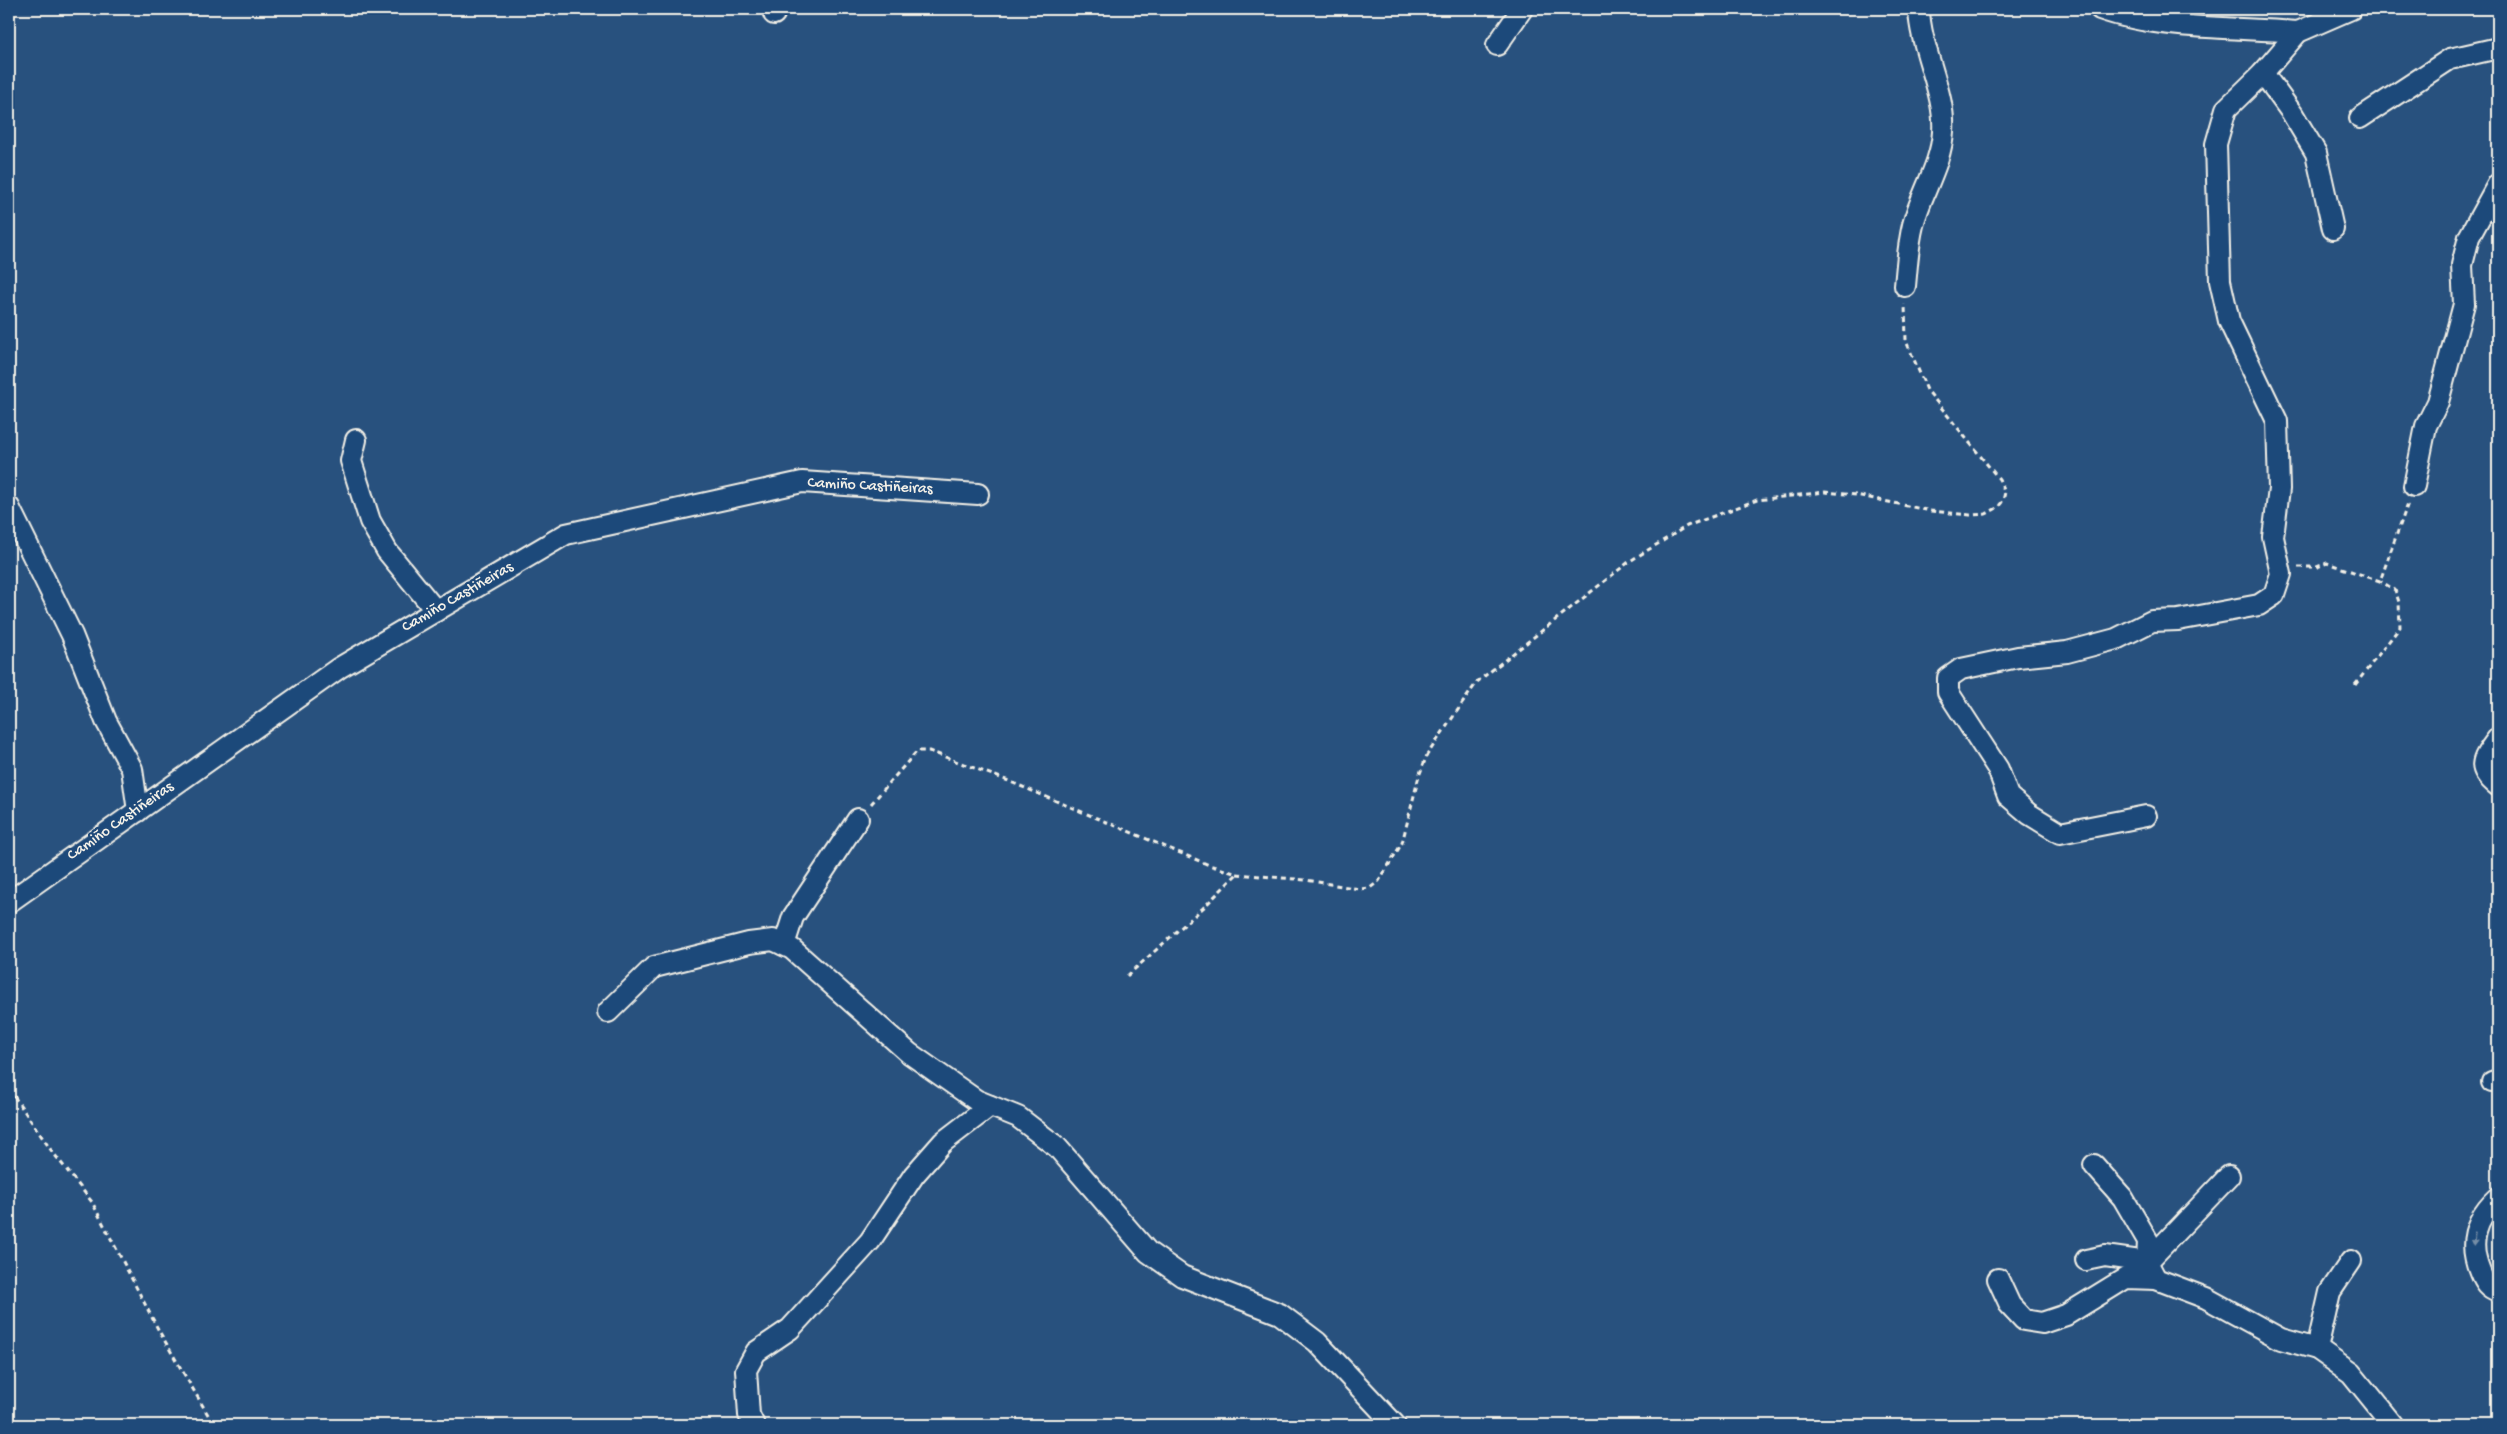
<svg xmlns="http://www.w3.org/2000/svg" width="2507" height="1434" viewBox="0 0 2507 1434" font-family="'Gochi Hand',sans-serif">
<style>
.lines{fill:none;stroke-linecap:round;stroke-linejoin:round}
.minor-casing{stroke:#f4f1e8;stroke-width:24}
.path{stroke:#f4f1e8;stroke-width:3;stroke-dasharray:5 4;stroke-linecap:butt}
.minor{stroke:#1f4a7a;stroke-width:20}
.oneway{fill:#748da6}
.labels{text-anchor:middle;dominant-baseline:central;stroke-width:4.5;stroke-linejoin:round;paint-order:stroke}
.street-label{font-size:16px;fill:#f4f1e8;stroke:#1f4a7a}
</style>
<rect width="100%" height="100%" fill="#28517e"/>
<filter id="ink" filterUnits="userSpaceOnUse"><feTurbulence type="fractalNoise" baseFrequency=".02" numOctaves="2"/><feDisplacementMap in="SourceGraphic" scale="10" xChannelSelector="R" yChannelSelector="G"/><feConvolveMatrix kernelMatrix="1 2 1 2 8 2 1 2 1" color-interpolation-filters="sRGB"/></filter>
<g filter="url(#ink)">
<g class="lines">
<defs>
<g id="minor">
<path d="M773,9l1,5"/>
<path d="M2100,9c58,21 136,18 198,23"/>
<path d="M1497,45l25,-36"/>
<path d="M2263,73l29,40 24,40 17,76"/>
<path d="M2360,118l90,-59 48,-11"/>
<path d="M1905,286c2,-20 3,-41 8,-61 8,-32 28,-60 30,-93 3,-39 -23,-83 -24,-123"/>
<path d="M356,440l-5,21 19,60 17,30 49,60"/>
<path d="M2414,486l12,-60 12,-24 26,-98 -2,-39 7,-28 29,-53"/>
<path d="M9,507l63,128 34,86 26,48 6,42"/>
<path d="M2498,738c-15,21 -24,29 0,48"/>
<path d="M2146,816l-86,17 -31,-19 -21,-18 -10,-27 -50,-77v-14l13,-9 57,-12 49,-5 49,-13 36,-18 26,-1 81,-15 15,-10 7,-21 -8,-37 6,-48 -2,-68 -48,-100 -9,-40 -4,-137 10,-35 37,-36 35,-41 53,-23"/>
<path d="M9,902l330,-234 227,-134 236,-52 176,12"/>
<path d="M784,945l9,-28 65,-98"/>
<path d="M608,1012l46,-45 95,-24 24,-3 19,9 117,104 67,47 42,17 39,30 91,105 34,24 98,38 37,28 78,83"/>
<path d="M2492,1082l6,-2"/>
<path d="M2094,1165l29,33 25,43 -1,21 9,17 50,19 75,41 36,10 34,24 42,52"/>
<path d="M2498,1198c-23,21 -30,45 -18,74 4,10 8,16 18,19"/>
<path d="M2086,1260l19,-4 42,6 82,-86"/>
<path d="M1998,1279l12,26 14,15 18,3 24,-8 60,-37 30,1"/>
<path d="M2317,1349l13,-57 21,-31"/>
<path d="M754,1425l-5,-10 -3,-45 10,-18 34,-23 80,-88 44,-66 29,-33 47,-36"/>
</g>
</defs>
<use href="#minor" class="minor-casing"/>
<g class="path">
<path d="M2298,567h19l10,-4 53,18 28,-78"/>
<path d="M2355,685l45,-58 -1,-25 -4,-12 -15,-9"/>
<path d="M871,804l46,-53h12l77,29 203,85 28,9 69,6 53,9 11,-1 9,-7 23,-38 17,-67 8,-21 50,-73 153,-121 57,-35 70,-26 68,-8 31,3 75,16 39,4 16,-1 11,-6 6,-7 2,-9 -6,-13 -72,-89 -21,-49 -1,-37"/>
<path d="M1127,976l76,-68 34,-34"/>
<path d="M9,1089l42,61 41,52 67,129 55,94"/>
</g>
<use href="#minor" class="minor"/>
</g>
<defs><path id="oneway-solid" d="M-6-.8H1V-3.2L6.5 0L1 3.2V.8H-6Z" transform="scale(1.25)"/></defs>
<use class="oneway" href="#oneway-solid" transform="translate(2474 1239) rotate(96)"/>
</g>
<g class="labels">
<g class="street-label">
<text transform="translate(870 487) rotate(3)">Camiño Castiñeiras</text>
<text transform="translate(458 598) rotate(-30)">Camiño Castiñeiras</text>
<text transform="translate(121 822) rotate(-35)">Camiño Castiñeiras</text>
</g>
</g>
<rect width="2507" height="1434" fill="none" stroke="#1f4a7a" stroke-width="30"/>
<rect x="15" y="15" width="2477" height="1404" fill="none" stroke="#f4f1e8" stroke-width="2" filter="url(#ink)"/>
</svg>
